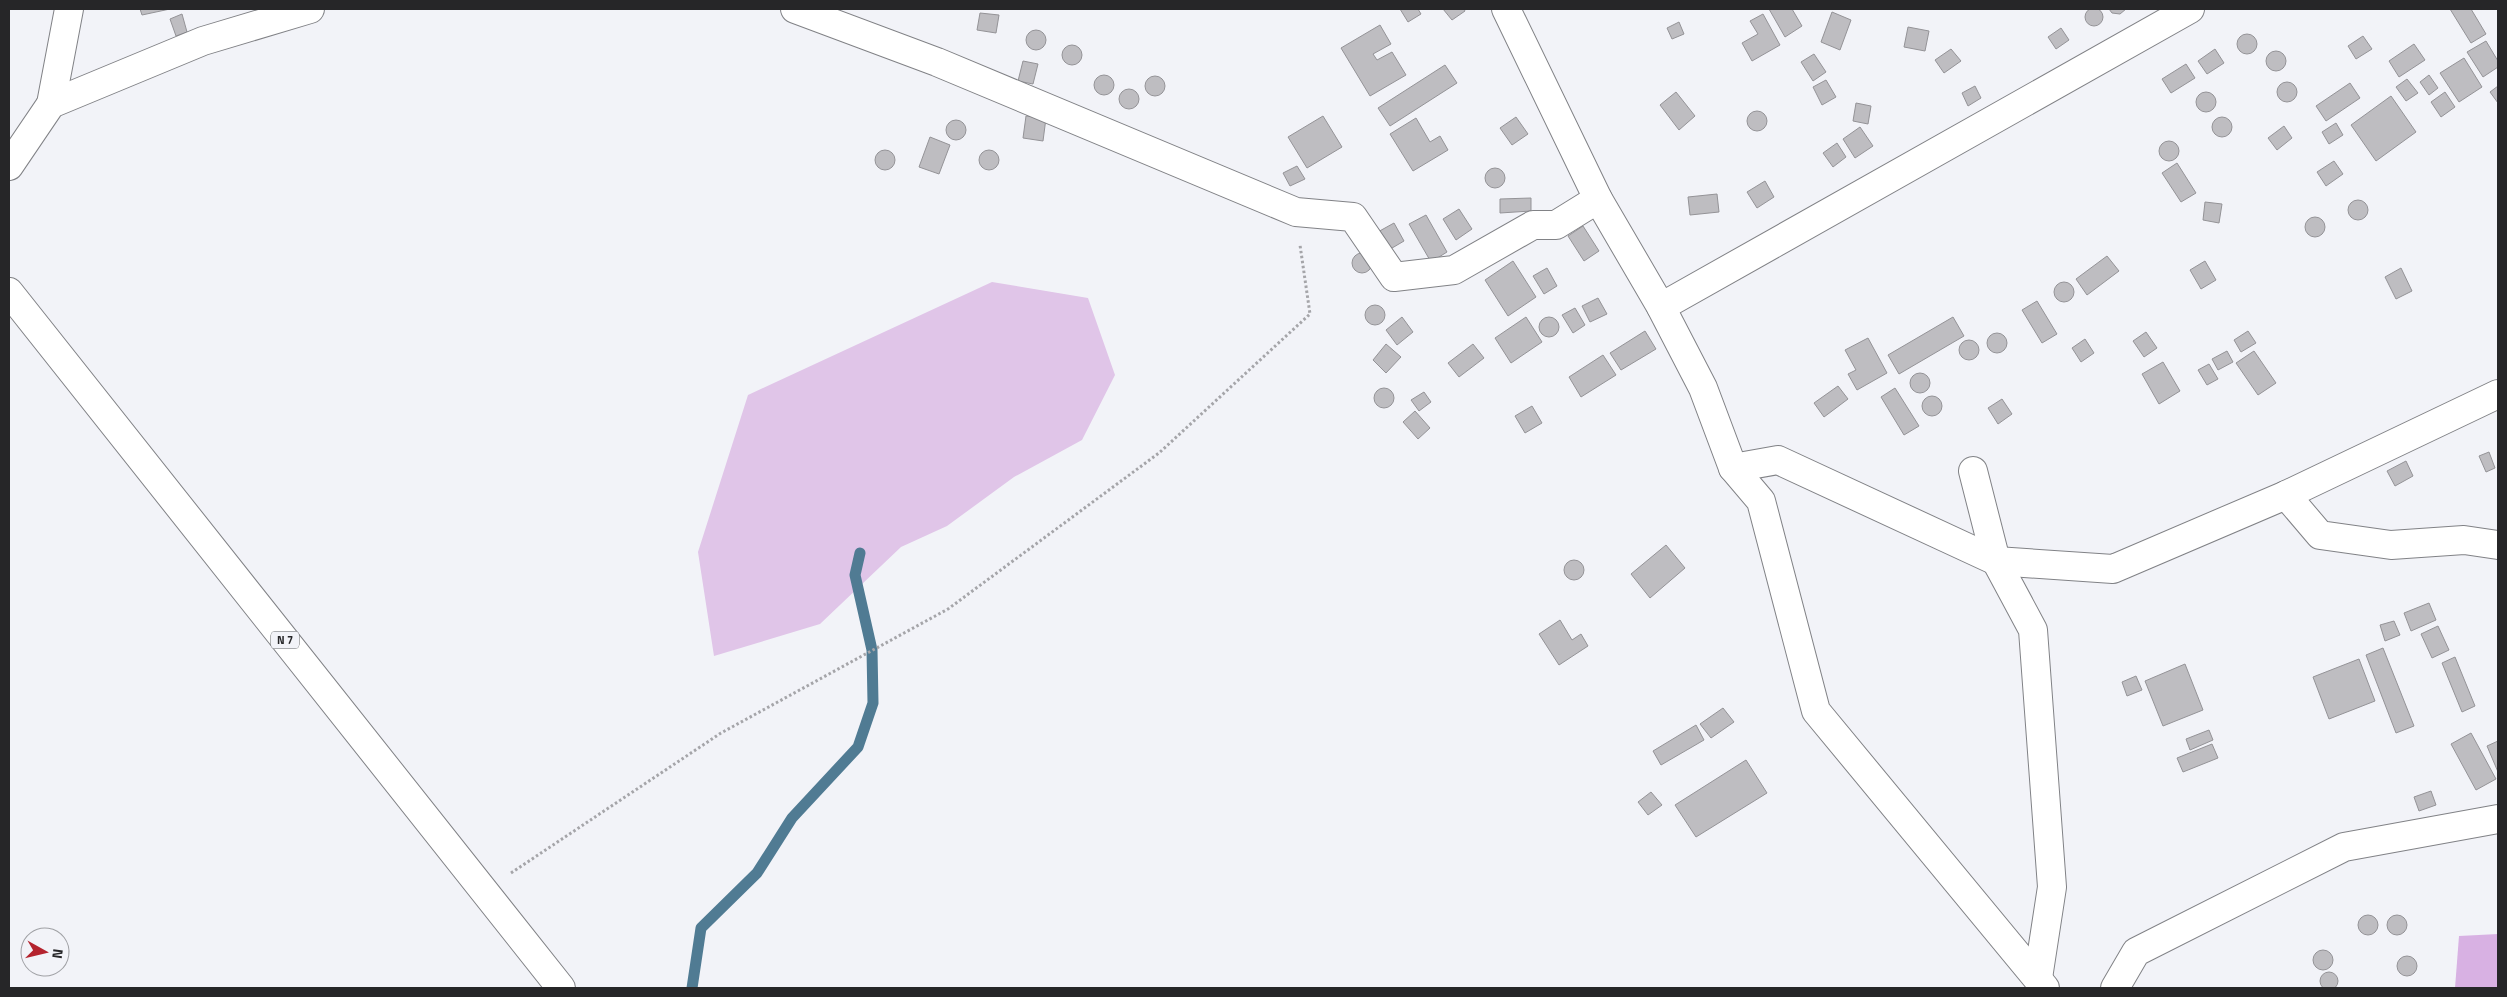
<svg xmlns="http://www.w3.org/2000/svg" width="2507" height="997" viewBox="0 0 2507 997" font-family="'Titillium Web',sans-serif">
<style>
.green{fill:#e0c5e8}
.forest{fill:#d8b1e3}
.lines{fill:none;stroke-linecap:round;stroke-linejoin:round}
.stream{stroke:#507b93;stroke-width:11}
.building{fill:#bebdc1;stroke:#949397}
.minor-casing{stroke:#818286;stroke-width:30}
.highway-casing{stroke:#818286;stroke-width:30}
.path{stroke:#a5a5a9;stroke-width:3;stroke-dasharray:2.5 2.5;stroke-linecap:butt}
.minor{stroke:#fff;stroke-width:28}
.highway{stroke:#fff;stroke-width:28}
.labels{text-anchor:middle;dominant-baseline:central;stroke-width:4.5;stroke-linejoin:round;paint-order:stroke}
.shield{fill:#f2f3f8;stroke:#636466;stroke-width:1}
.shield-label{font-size:11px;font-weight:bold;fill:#262628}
</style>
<rect width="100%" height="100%" fill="#f2f3f8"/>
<path class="green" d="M992,282l96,16 27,77 -33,65 -68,37 -67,49 -46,21 -81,77 -106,32 -16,-104 50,-157z"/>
<path class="forest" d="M2498,934v54h-43l4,-52z"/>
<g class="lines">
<path class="stream" d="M692,988l9,-60 56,-55 35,-55 66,-71 15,-44 -1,-53 -17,-75 5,-22"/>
</g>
<g class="building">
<circle cx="2094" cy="17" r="9"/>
<path d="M140,9h30l-28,6z"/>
<path d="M1400,9h18l3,5 -13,8z"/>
<path d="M1443,9h21l1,2 -13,9z"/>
<path d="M1769,9h23l10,17 -17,11z"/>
<path d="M2109,9h17l-6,5 -8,-1z"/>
<path d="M2450,9h21l15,25 -15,9z"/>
<path d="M1832,12l19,8 -11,30 -19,-8z"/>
<path d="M980,13l19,2 -3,18 -19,-3z"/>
<path d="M182,14l5,18 -11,4 -6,-17z"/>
<path d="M1763,14l17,31 -28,16 -10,-18 16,-9 -8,-13z"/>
<path d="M1679,22l5,12 -12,5 -5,-11z"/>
<path d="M1380,25l11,19 -18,10 4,6 15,-8 14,23 -36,21 -29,-48z"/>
<path d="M1908,27l21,4 -4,20 -21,-4z"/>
<path d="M2061,28l8,12 -13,9 -8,-12z"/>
<circle cx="1036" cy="40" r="10"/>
<circle cx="2247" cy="44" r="10"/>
<path d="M2363,36l9,13 -16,10 -8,-13z"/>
<path d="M2486,41l12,20v6l-15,10 -16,-25z"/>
<path d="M2414,44l11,16 -26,17 -10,-16z"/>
<circle cx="1072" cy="55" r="10"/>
<path d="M1951,49l10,12 -17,12 -9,-13z"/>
<path d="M2215,49l9,14 -17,11 -9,-13z"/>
<circle cx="2276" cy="61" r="10"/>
<path d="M1814,54l12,18 -13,9 -12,-19z"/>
<path d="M2464,58l18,29 -23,15 -19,-29z"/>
<path d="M1023,61l15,3 -5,20 -15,-3z"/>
<path d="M2186,64l9,14 -24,15 -9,-14z"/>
<path d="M1445,65l12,18 -67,43 -12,-18z"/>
<path d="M2429,75l9,13 -9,7 -9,-13z"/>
<circle cx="1104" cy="85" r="10"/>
<circle cx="1155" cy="86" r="10"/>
<path d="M2407,79l11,14 -12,8 -10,-14z"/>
<path d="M1826,80l10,17 -14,8 -9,-18z"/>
<circle cx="2287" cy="92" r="10"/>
<path d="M2350,83l10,15 -34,23 -10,-15z"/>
<path d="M1975,86l6,12 -13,8 -6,-13z"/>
<path d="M2498,86v17l-8,-11z"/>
<circle cx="1129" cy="99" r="10"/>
<path d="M1676,92l19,24 -16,14 -19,-25z"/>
<path d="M2445,92l10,15 -14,10 -10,-15z"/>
<circle cx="2206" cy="102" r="10"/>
<path d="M2391,96l25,36 -40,29 -25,-36z"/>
<path d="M1856,103l15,3 -3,18 -15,-3z"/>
<circle cx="1757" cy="121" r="10"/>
<path d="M1026,116l20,2 -3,23 -20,-3z"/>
<path d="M1323,116l19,31 -35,21 -19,-31z"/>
<path d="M1516,117l12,17 -16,11 -12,-17z"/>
<circle cx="2222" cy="127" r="10"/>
<path d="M1416,118l14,24 10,-6 8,14 -35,21 -23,-37z"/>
<circle cx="956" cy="130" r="10"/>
<path d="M2336,123l7,12 -14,9 -7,-12z"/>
<path d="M2284,126l8,12 -15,12 -9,-12z"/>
<path d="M1860,127l13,19 -18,12 -12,-19z"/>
<path d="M930,137l20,8 -11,29 -20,-7z"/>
<circle cx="2169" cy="151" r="10"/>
<path d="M1837,143l9,14 -13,10 -10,-14z"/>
<circle cx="885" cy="160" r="10"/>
<circle cx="989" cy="160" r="10"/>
<path d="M2334,161l9,13 -17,12 -9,-14z"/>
<path d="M2177,163l19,30 -15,9 -19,-29z"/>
<path d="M1297,166l8,13 -15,7 -7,-13z"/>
<circle cx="1495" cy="178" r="10"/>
<path d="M1765,181l9,16 -17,11 -10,-16z"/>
<path d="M1717,194l2,18 -29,3 -2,-18z"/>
<path d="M1531,198v13l-31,2v-14z"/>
<circle cx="2358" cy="210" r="10"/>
<path d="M2205,202l17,2 -3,19 -16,-3z"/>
<path d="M1459,209l13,20 -16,11 -13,-21z"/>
<path d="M1426,215l21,37 -16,10 -22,-38z"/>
<circle cx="2315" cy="227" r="10"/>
<path d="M1394,223l10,18 -17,10 -11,-18z"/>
<path d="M1583,226l16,25 -15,10 -16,-25z"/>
<circle cx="1362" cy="263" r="10"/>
<path d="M2107,256l12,15 -32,24 -11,-16z"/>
<path d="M1513,261l23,36 -28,19 -23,-36z"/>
<path d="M2205,261l11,19 -15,9 -11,-19z"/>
<path d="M1547,268l10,18 -13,8 -11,-18z"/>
<path d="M2401,268l11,23 -16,8 -11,-22z"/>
<circle cx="2064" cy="292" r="10"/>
<path d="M1598,298l9,16 -17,8 -8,-16z"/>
<path d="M2037,301l20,33 -15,9 -20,-33z"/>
<circle cx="1375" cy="315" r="10"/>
<path d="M1575,308l10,17 -12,8 -11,-18z"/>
<path d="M1402,317l11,15 -16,13 -11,-15z"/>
<path d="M1526,317l16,25 -31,21 -16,-25z"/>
<path d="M1953,317l11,19 -65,38 -11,-19z"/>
<circle cx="1549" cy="327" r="10"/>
<path d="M1645,331l11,18 -35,21 -11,-17z"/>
<path d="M2248,331l8,12 -15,9 -7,-12z"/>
<path d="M2146,332l11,16 -13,9 -11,-16z"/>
<circle cx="1997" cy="343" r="10"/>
<path d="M1868,338l19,35 -30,17 -9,-16 8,-4 -11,-20z"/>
<path d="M2085,339l9,14 -13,9 -9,-14z"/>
<circle cx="1969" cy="350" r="10"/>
<path d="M1386,344l15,13 -15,16 -13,-13z"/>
<path d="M1473,344l11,14 -25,19 -11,-14z"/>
<path d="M2227,351l6,11 -15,8 -6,-11z"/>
<path d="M2254,351l22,32 -18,12 -22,-32z"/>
<path d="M1603,355l13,20 -35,22 -12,-20z"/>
<path d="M2163,362l17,29 -21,13 -17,-30z"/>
<path d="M2209,364l9,15 -11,6 -9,-15z"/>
<circle cx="1920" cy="383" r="10"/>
<path d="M1838,386l10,13 -24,18 -10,-14z"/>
<path d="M1895,388l24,38 -15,9 -23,-38z"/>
<circle cx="1384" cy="398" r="10"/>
<path d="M1424,392l7,10 -12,9 -8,-11z"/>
<circle cx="1932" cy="406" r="10"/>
<path d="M2002,399l10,15 -14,10 -10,-16z"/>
<path d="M1532,406l10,17 -17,10 -10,-17z"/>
<path d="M1415,411l15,17 -12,11 -15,-17z"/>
<path d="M2489,452l6,16 -9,4 -7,-16z"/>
<path d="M2406,461l7,15 -18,10 -8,-15z"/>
<path d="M1666,545l19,23 -35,30 -19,-24z"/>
<circle cx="1574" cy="570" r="10"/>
<path d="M2429,603l7,17 -25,11 -7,-18z"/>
<path d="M1560,620l12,20 9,-6 7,12 -29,19 -20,-31z"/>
<path d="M2394,621l6,14 -15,6 -5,-16z"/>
<path d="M2438,626l11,24 -17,8 -11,-24z"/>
<path d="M2383,648l31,78 -18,7 -30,-78z"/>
<path d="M2455,657l20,49 -13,6 -20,-49z"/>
<path d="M2359,659l16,42 -46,18 -16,-42z"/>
<path d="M2185,664l18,46 -40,16 -18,-45z"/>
<path d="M2136,676l6,14 -15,6 -5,-14z"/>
<path d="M1723,708l11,14 -23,16 -11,-14z"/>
<path d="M1696,725l8,15 -43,25 -8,-14z"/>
<path d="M2209,730l4,10 -23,10 -4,-11z"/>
<path d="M2471,733l25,46 -20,11 -25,-46z"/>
<path d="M2498,741v31l-11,-26z"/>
<path d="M2212,744l6,14 -35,14 -6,-14z"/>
<path d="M1746,760l21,33 -71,44 -21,-32z"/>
<path d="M2431,791l5,14 -17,6 -5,-14z"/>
<path d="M1651,792l11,13 -14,10 -10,-13z"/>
<circle cx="2397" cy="925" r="10"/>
<circle cx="2368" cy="925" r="10"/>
<circle cx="2323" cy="960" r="10"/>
<circle cx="2407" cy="966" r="10"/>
<circle cx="2329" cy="981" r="9"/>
</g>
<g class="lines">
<defs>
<g id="minor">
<path d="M795,9l142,53 359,150 57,5 41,60 60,-7 79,-45h23l42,-26"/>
<path d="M1506,9l92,190 63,108 42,81 30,80 28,33 55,210 229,277"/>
<path d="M51,104l18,-95"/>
<path d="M9,166l42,-62 152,-63 107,-32"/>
<path d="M1661,307l529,-298"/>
<path d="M1733,468l45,-8 218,101 117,8 173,-74 212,-101"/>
<path d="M1973,471l23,90 37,69 19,257 -14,91"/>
<path d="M2286,495l34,40 71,10 73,-5 34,5"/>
<path d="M2115,988l21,-36 208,-105 154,-28"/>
</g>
<path id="highway" d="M9,292l552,696"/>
</defs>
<use href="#minor" class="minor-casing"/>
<use href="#highway" class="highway-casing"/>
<path class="path" d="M511,873l210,-140 227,-124 211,-156 151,-139 -10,-69"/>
<use href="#minor" class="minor"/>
<use href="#highway" class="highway"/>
</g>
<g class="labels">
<rect class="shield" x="271" y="631.5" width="28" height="17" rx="4"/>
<g class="shield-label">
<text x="285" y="640">N 7</text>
</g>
</g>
<rect width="2507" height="997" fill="none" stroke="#262628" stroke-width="20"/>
<g transform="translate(45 952) rotate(98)"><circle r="24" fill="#f2f3f8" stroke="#a0a1a5"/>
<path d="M0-4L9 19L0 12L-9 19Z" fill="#b4232e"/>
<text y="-8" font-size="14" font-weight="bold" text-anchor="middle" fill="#262628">N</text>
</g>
</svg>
